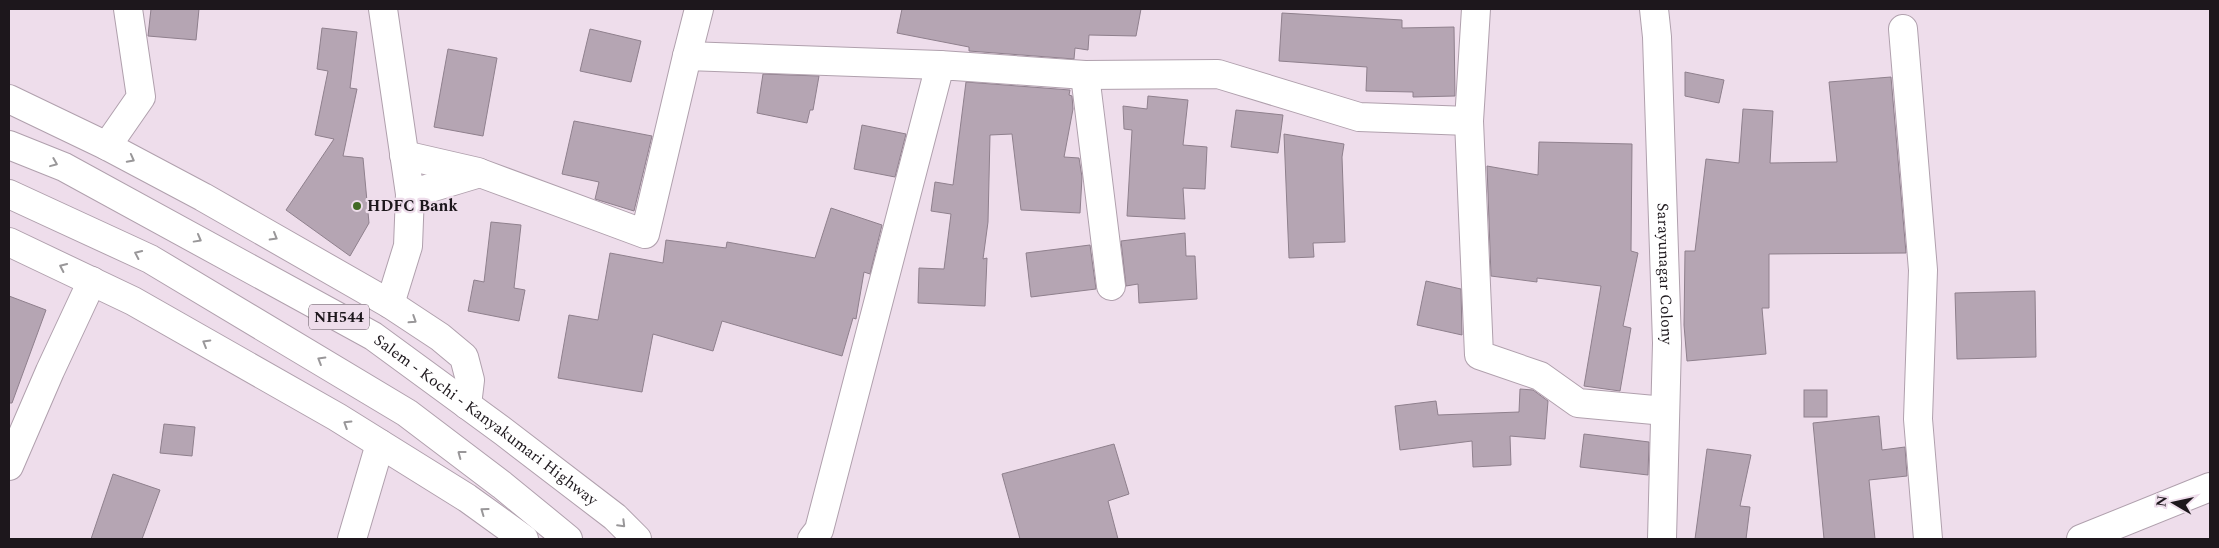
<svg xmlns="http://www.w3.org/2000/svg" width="2219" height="548" viewBox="0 0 2219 548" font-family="Spectral,serif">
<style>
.building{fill:#b5a5b3;stroke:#8f808d}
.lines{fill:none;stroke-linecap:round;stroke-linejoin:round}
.minor-casing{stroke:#b0a0ad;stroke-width:30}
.highway-casing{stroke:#b0a0ad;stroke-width:30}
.minor{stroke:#fff;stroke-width:28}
.highway{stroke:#fff;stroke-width:28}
.oneway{stroke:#999799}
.poi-dot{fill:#426a25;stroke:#eeddeb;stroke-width:2}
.labels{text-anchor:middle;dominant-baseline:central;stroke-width:4.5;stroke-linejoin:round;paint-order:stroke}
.shield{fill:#eeddeb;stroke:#5c525a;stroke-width:1}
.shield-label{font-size:15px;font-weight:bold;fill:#1d171c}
.poi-label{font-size:16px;font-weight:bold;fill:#1d171c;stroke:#eeddeb;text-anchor:start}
.street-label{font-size:16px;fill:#1d171c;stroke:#eeddeb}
</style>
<rect width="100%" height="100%" fill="#eeddeb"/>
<g class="building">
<path d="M151,9h48l-3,31 -48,-4z"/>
<path d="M902,9h239l-5,27 -47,-1 -1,15 -13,-2 -1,11 -105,-8v-4l-72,-14z"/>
<path d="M1282,13l120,7v8l52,-1 1,69 -42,1v-5l-47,-1 1,-24 -88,-6z"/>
<path d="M322,28l35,4 -7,56 7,1 -14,67 20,2 6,65 -19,33 -64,-46 48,-71 -19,-4 13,-64 -11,-2z"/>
<path d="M590,29l51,12 -10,41 -51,-11z"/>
<path d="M448,49l49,9 -14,78 -49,-9z"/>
<path d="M1685,72l39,8 -5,23 -34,-7z"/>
<path d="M763,74l56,2 -6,34h-3l-3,13 -50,-10z"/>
<path d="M1891,77l15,176 -137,1v54h-7l4,46 -79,7 -3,-36 1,-74h10l11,-92 33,4 4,-54 30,2 -3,52 67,-1 -8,-80z"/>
<path d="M966,82l104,8 -1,5 3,1 1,13 -9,48 15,1 3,19 -2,36 -59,-3 -9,-76 -22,1 -2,87 -5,37 4,-1 -2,48 -67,-3 1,-35 25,1 7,-55 -20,-3 4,-29 18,3z"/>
<path d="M1148,96l40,4 -5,45 24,2 -2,42 -22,-1 2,31 -58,-3 5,-86 -8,-1 -1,-23 24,3z"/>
<path d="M1236,110l47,5 -5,38 -47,-6z"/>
<path d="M574,121l78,15 -18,75 -39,-12 4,-17 -37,-8z"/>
<path d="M862,125l44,9 -11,43 -41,-8z"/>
<path d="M1284,134l60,10 -2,13 3,85 -32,1 1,14 -25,1z"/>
<path d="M1539,142l93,2 -1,107 7,2 -15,73 8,2 -11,63 -36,-5 17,-100 -64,-8v4l-46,-6 -4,-110 51,9z"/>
<path d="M831,208l51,17 -12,49 -6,-2 -8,47 -3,-1 -11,38 -120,-35 -9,30 -60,-17 -11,58 -84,-14 11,-63 29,5 12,-67 53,10 3,-23 60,8 1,-6 88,16z"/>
<path d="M491,222l30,3 -7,63 11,2 -6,31 -51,-10 6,-31 10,2z"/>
<path d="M1185,233l1,23h9l2,43 -58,4 -1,-19 -12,2 -5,-45z"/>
<path d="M1090,245l6,44 -65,8 -5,-44z"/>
<path d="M1426,281l35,8 1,46 -45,-10z"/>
<path d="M2035,291l1,66 -79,2 -2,-66z"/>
<path d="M9,296l37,14 -34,93h-3z"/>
<path d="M1520,389l13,1 15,11 -3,38 -35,-3 1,29 -38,2 -1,-26 -72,9 -5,-44 41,-5 2,14 81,-3z"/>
<rect x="1804" y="390" width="23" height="27"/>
<path d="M1879,416l3,34 23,-3 2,29 -38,4 6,59h-51l-11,-116z"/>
<path d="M164,424l31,3 -3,29 -32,-3z"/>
<path d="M1584,434l65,8 -1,33 -68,-8z"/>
<path d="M1114,444l15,50 -21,7 10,38h-98l-18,-65z"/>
<path d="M1707,449l44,6 -11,51 10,1 -4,32h-51z"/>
<path d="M113,474l47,16 -18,49h-51z"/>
</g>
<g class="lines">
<defs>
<g id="minor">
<path d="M383,9l27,185 70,-21 165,61 42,-178 253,9"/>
<path id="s1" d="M1654,9l3,28 10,306 -5,196"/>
<path d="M1903,29l20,241 -5,149 10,120"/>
<path d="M687,56l12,-47"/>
<path d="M1085,75l26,211"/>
<path d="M9,99l98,47 96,51 187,107 50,33 24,20 6,23 -3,25"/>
<path d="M1469,121l10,234 61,21 38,27 87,8"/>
<path d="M107,146l34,-49 -13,-88"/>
<path d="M404,155l74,17"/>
<path d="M9,242l124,59 204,116 130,81 57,41"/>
<path d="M390,304l18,-58 2,-52"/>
<path d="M9,466l41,-95 42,-90"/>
<path d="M352,539l28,-95"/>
<path d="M812,539l7,-9 121,-465 145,10 133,-1 141,43 110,4 7,-112"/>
<path d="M2081,539l129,-52"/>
</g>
<g id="highway">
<path id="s2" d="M9,145l55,22 309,169 131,96 111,85 22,22"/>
<path d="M9,194l141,65 257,154 95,72 66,54"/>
</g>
</defs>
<use href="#minor" class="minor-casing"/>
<use href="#highway" class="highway-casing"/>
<use href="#minor" class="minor"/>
<use href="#highway" class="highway"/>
</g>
<defs><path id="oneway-chevron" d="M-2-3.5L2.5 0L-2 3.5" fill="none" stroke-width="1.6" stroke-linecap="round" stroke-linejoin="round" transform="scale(1.25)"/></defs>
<g class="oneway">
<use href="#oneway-chevron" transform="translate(131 159) rotate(28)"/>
<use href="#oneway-chevron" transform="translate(54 163) rotate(22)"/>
<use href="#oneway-chevron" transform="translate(274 237) rotate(30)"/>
<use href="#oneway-chevron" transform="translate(198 239) rotate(29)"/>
<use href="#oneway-chevron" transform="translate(138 254) rotate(-155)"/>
<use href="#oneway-chevron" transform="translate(63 267) rotate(-155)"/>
<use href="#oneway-chevron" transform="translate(413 320) rotate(33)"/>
<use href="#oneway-chevron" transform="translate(206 343) rotate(-150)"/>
<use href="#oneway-chevron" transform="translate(321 360) rotate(-149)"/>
<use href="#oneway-chevron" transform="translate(347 424) rotate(-148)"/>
<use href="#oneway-chevron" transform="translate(461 454) rotate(-143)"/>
<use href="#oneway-chevron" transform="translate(484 511) rotate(-144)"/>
<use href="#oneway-chevron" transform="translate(622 524) rotate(45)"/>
</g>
<circle class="poi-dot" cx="357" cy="206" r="5"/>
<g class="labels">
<rect class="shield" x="309" y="304.5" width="60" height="25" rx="4"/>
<g class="shield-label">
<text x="339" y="317">NH544</text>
</g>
<g class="poi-label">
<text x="367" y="206">HDFC Bank</text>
</g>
<g class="street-label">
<text stroke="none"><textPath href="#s1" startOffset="265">Sarayunagar Colony</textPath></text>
<text stroke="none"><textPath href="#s2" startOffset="552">Salem - Kochi - Kanyakumari Highway</textPath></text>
</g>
</g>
<rect width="2219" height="548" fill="none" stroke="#1d171c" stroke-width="20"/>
<g transform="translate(2174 503) rotate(279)" stroke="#eeddeb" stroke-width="4" paint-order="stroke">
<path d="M0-4L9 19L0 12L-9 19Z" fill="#1d171c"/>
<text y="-8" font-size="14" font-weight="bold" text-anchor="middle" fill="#1d171c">N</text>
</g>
</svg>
